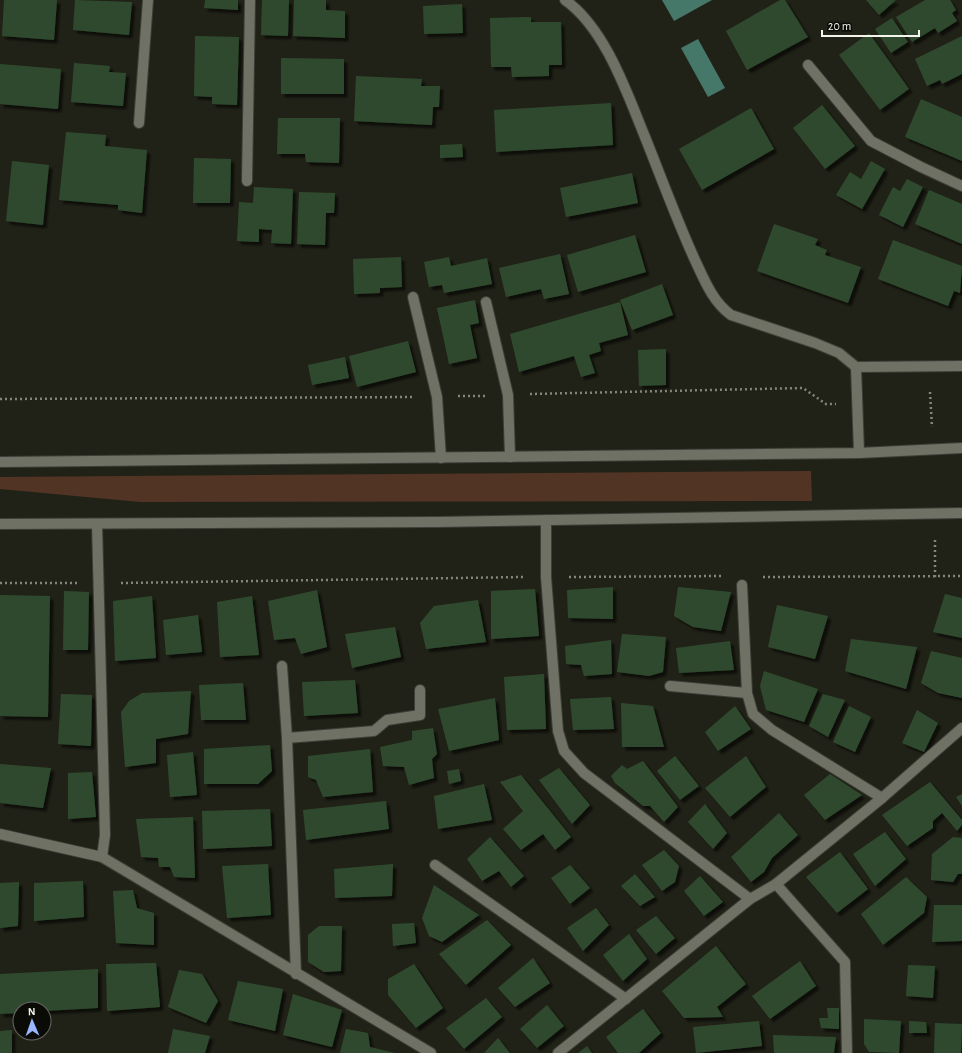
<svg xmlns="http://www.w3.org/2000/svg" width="962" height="1053" viewBox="0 0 962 1053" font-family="'Alegreya Sans',sans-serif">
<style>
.green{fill:#523424}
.water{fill:#46786a}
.building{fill:#2f4a2d;filter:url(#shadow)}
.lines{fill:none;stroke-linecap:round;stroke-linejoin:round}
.minor-casing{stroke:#3d3e37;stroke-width:12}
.path{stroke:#85857c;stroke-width:2.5;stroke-dasharray:2 3;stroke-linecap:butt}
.minor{stroke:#707165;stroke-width:10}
</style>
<defs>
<filter id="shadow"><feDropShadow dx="3.5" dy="3.5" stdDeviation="1" flood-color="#0009"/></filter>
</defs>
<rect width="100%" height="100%" fill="#212217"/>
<path class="green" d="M811,471l1,30 -672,1 -140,-13v-12z"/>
<g class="water">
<path d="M662,0h50l-38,21z"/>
<path d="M698,39l27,49 -17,9 -27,-49z"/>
</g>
<g class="building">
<path d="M4,0h53l-3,40 -52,-4z"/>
<path d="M75,0l57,2 -3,33 -56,-5z"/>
<path d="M205,0h33v10l-34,-2z"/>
<path d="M262,0h27l-1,36 -27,-1z"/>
<path d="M294,0h32v10l19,1v27l-52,-2z"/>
<path d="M780,0h5l23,37 -61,33 -21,-39z"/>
<path d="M866,0h30l-17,15z"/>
<path d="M925,0h25l6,10 -4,3 5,8 -19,12 -3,-5 -23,14 -16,-25z"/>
<path d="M462,4l1,29 -39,1 -1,-28z"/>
<path d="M531,17v5h30l1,43h-13v11l-37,1 -1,-10h-20l-1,-49z"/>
<path d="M892,18l16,24 -17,11 -16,-24z"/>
<path d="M869,33l40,56 -29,21 -41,-55z"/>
<path d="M195,36l44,1 -2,68 -25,-1v-7l-18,-1z"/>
<path d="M962,36v38l-20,10 -2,-4 -13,6 -12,-27z"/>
<path d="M281,58l63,1v35h-63z"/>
<path d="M74,63l36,3 -1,6 17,1 -3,33 -52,-4z"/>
<path d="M0,64l61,5 -3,40 -58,-5z"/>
<path d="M356,76l66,3 -1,7h19l-1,21h-6l-1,18 -78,-4z"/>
<path d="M921,99l41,18v44l-57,-24z"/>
<path d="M611,103l2,42 -117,7 -2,-42z"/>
<path d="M822,105l33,41 -30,23 -32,-41z"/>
<path d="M751,108l23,41 -72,41 -23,-41z"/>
<path d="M278,118h62l-1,45 -33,-1 -1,-8h-28z"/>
<path d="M66,132l40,3 -1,11 42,4 -5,63 -24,-3v-5l-59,-5z"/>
<path d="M462,144l1,13 -23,1v-13z"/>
<path d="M194,158l37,1 -1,44h-37z"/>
<path d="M12,161l37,4 -6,60 -37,-4z"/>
<path d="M871,161l14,8 -23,40 -26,-14 14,-23 11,7z"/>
<path d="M632,173l6,30 -72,14 -6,-29z"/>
<path d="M907,179l16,8 -20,40 -24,-12 14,-28 7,4z"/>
<path d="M254,187l39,2 -2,55 -20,-1 1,-13 -13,-1v13l-22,-1 2,-39 14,1z"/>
<path d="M929,190l33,14v40l-47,-20z"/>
<path d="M299,192l36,1 -1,20h-8l-1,32 -28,-1z"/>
<path d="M774,224l44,15 -3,6 12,5 -2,5 36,12 -13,36 -91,-32z"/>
<path d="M635,235l11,37 -68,20 -11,-37z"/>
<path d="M893,240l69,26 -2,27 -6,-2 -6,15 -70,-27z"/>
<path d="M560,254l9,40 -25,5 -3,-10 -35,8 -7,-29z"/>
<path d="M401,257l1,30 -22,1v5l-26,1 -1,-35z"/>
<path d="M449,257l2,9 36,-8 5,26 -48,9 -2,-8 -13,2 -5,-25z"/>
<path d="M662,284l11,31 -41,15 -12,-30z"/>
<path d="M475,300l4,23 -9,2 7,33 -28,6 -12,-56z"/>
<path d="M620,302l8,33 -29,8 2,8 -12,4 6,18 -14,4 -7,-21 -55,16 -9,-38z"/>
<path d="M408,341l8,31 -59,15 -8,-31z"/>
<path d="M666,349v36l-27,1 -1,-36z"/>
<path d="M345,357l4,21 -37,7 -4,-20z"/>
<path d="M613,587v32l-45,-1 -1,-28z"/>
<path d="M678,587l53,5 -10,39 -28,-4 -19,-11z"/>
<path d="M535,589l4,47 -48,3v-48z"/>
<path d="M317,590l10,57 -26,7 -6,-16 -21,2 -6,-39z"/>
<path d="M64,591l25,1 -1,58h-25z"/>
<path d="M945,594l17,4v40l-29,-6z"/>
<path d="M0,595l50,1 -2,121 -48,-1z"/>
<path d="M152,596l4,62 -41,3 -2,-60z"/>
<path d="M252,596l7,59 -39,2 -3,-55z"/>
<path d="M478,600l8,42 -60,7 -6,-26 14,-17z"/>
<path d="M777,605l51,11 -13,43 -47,-12z"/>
<path d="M198,615l4,37 -36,3 -3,-35z"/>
<path d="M395,627l6,30 -49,11 -7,-34z"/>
<path d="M622,634l44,3 -3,35 -14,4 -32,-4z"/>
<path d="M851,639l66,8 -11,42 -61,-18z"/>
<path d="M611,640l1,34 -28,2 -3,-11 -15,-1 -1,-18z"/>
<path d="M730,641l4,29 -55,3 -3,-25z"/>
<path d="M931,651l31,7v40l-24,-5 -17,-10z"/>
<path d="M764,671l54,18 -14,33 -38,-12 -6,-24z"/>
<path d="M544,674l2,55 -39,1 -3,-53z"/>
<path d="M355,680l3,33 -54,3 -2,-34z"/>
<path d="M243,683l3,37h-45l-2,-35z"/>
<path d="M191,691l-3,43 -32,5v24l-31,4 -4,-55 8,-11 13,-8z"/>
<path d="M61,694l31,1 -1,51 -33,-2z"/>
<path d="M823,694l22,6 -17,37 -19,-11z"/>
<path d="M611,697l3,32 -41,1 -3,-31z"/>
<path d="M495,698l4,42 -50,11 -11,-42z"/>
<path d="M621,703l32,3 11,41h-42z"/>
<path d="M735,706l16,23 -33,22 -13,-19z"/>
<path d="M849,706l22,11 -16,35 -22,-10z"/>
<path d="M917,710l21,13 -14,29 -22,-9z"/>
<path d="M433,728l4,26 -5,5 2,19 -25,7 -5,-18 -21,-1 -3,-19 32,-7v-9z"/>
<path d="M270,745l2,26 -14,13h-54v-35z"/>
<path d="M370,749l3,43 -50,5 -7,-17 -8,-3v-21z"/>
<path d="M193,752l4,43 -27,2 -3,-42z"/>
<path d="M675,756l24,30 -19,14 -23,-29z"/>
<path d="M746,756l20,31 -36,30 -25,-29z"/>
<path d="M643,761l35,46 -14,15 -14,-16h-7l-28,-23 -4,-7 11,-11 5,4z"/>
<path d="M0,764l51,4 -8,40 -43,-5z"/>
<path d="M559,768l31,37 -18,19 -33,-44z"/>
<path d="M459,769l2,12 -12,3 -2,-13z"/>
<path d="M92,772l4,45 -28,2v-46z"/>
<path d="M830,774l32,21 -37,25 -21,-25z"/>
<path d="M521,775l50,62 -16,13 -12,-16 -22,16 -18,-21 20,-18 -23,-29z"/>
<path d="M930,782l32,38v5l-5,6 -15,-18 -9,8v7l-26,18 -25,-31z"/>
<path d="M484,784l8,36 -54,9 -4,-33z"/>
<path d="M962,794v12l-6,-9z"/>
<path d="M386,801l3,28 -83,11 -3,-30z"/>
<path d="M705,804l22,29 -14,16 -25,-27z"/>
<path d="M270,809l2,37 -69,3 -1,-38z"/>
<path d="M779,813l19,22 -26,23 -8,14 -13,10 -20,-25z"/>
<path d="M193,817l2,61 -21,-1 -4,-10h-11l-1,-9 -17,-1 -5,-38z"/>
<path d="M885,832l21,27 -31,27 -22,-32z"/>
<path d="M490,837l34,39 -13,11 -12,-16 -17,10 -15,-22z"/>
<path d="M953,837l9,1v36h-4l-5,8 -22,-2 1,-26z"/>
<path d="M664,850l15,16 -4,16 -13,9 -20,-26z"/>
<path d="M840,852l28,37 -31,24 -31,-36z"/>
<path d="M268,864l3,51 -44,3 -5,-52z"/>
<path d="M393,864l-1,32 -57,2 -1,-29z"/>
<path d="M570,865l20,23 -20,16 -19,-26z"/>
<path d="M635,874l20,23 -15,9 -19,-20z"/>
<path d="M700,876l23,26 -19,14 -20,-25z"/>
<path d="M906,877l21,20 -3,16 -41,32 -22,-31z"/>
<path d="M83,881l1,36 -50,4v-38z"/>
<path d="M19,882l-1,44 -18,2v-45z"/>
<path d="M434,885l45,30 -37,27 -13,-6 -7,-18z"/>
<path d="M133,890l4,18 17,5v32l-38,-2 -3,-52z"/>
<path d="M934,905h28v36l-30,1z"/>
<path d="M596,908l13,17 -26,26 -16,-23z"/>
<path d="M656,916l19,22 -19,16 -20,-24z"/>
<path d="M487,920l24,25 -45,40 -27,-31z"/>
<path d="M414,923l2,20 -23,3 -1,-22z"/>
<path d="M319,926h23l-1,45 -17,1 -16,-10v-27z"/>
<path d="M629,934l18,25 -24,22 -20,-26z"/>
<path d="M716,946l30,38 -29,23 6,10 -39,1 -22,-27z"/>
<path d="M533,958l17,25 -35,24 -17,-19z"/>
<path d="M800,961l16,25 -46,33 -18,-23z"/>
<path d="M156,963l4,44 -53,4 -1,-47z"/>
<path d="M414,964l29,44 -27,20 -28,-33v-16z"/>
<path d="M908,965l27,1 -2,32 -27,-2z"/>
<path d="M98,969v39l-54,3v-2h-24v4l-20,1v-40z"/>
<path d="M179,970l23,4 16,27 -12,22 -38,-16z"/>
<path d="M238,981l45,8 -8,42 -47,-11z"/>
<path d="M293,994l49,16 -10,37 -49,-12z"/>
<path d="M486,998l16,19 -38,32 -18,-21z"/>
<path d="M547,1005l17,21 -27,22 -17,-19z"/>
<path d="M827,1008h12v21l-18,-1 -2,-10h9z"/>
<path d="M643,1009l18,24 -22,20h-21l-12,-16z"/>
<path d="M864,1019l37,2 -2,32 -30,-1 -5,-8z"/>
<path d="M759,1021l3,25 -66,7 -3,-26z"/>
<path d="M909,1021l17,1 1,11h-18z"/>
<path d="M935,1023l27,1 -1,29h-27z"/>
<path d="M173,1029l37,7 -5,17h-37z"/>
<path d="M346,1029l22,4 2,14 25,6h-55z"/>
<path d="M12,1030v23h-12v-22z"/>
<path d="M773,1035l63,2 -2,16h-60z"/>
<path d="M498,1038l12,15h-26z"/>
<path d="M587,1046l5,7h-14z"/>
</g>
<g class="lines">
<defs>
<g id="minor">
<path d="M565,0c40,28 62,93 80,137 16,40 31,81 49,121 10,21 18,43 37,57l84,28 24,10 17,14 106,-1"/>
<path d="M808,65l63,76 50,26 41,19"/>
<path d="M139,123l9,-123"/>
<path d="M247,181l3,-181"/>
<path d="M413,297l24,100 4,61"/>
<path d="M486,302l22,93 2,62"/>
<path d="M856,367l3,86"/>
<path d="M0,462l859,-9 103,-5"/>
<path d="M546,520v57l12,154 6,20 20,22 166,126"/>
<path d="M0,524l437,-2 525,-9"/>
<path d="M97,524l8,311 -3,22"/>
<path d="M742,585l5,108 6,21 19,16 110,68"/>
<path d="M282,666l5,72 9,236"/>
<path d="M670,686l77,7"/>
<path d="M287,738l87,-7 13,-11 33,-5v-25"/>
<path d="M0,834l102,23 329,196"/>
<path d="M435,865l191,134"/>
<path d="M776,884l69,78 2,91"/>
<path d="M558,1053l192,-154 26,-15 106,-86 80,-70"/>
</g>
</defs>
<use href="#minor" class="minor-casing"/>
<g class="path">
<path d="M930,392l2,35"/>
<path d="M530,394l273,-6 23,16h10"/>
<path d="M458,396h27"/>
<path d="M0,399l413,-2"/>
<path d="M569,577l153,-1"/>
<path d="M763,577l199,-1"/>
<path d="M935,577v-38"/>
<path d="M0,583h78"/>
<path d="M121,583l403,-6"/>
</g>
<use href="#minor" class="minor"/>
</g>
<g transform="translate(32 1021) rotate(358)"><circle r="19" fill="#0a0b07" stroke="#686863"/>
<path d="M0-3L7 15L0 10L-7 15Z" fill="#98b5fd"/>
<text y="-6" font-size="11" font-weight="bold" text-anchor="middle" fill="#f4f4ed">N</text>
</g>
<path d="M822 30v6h97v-6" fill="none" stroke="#f4f4ed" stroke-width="2"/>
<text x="828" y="30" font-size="12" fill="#f4f4ed" stroke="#0a0b07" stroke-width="3" paint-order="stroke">20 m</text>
</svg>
